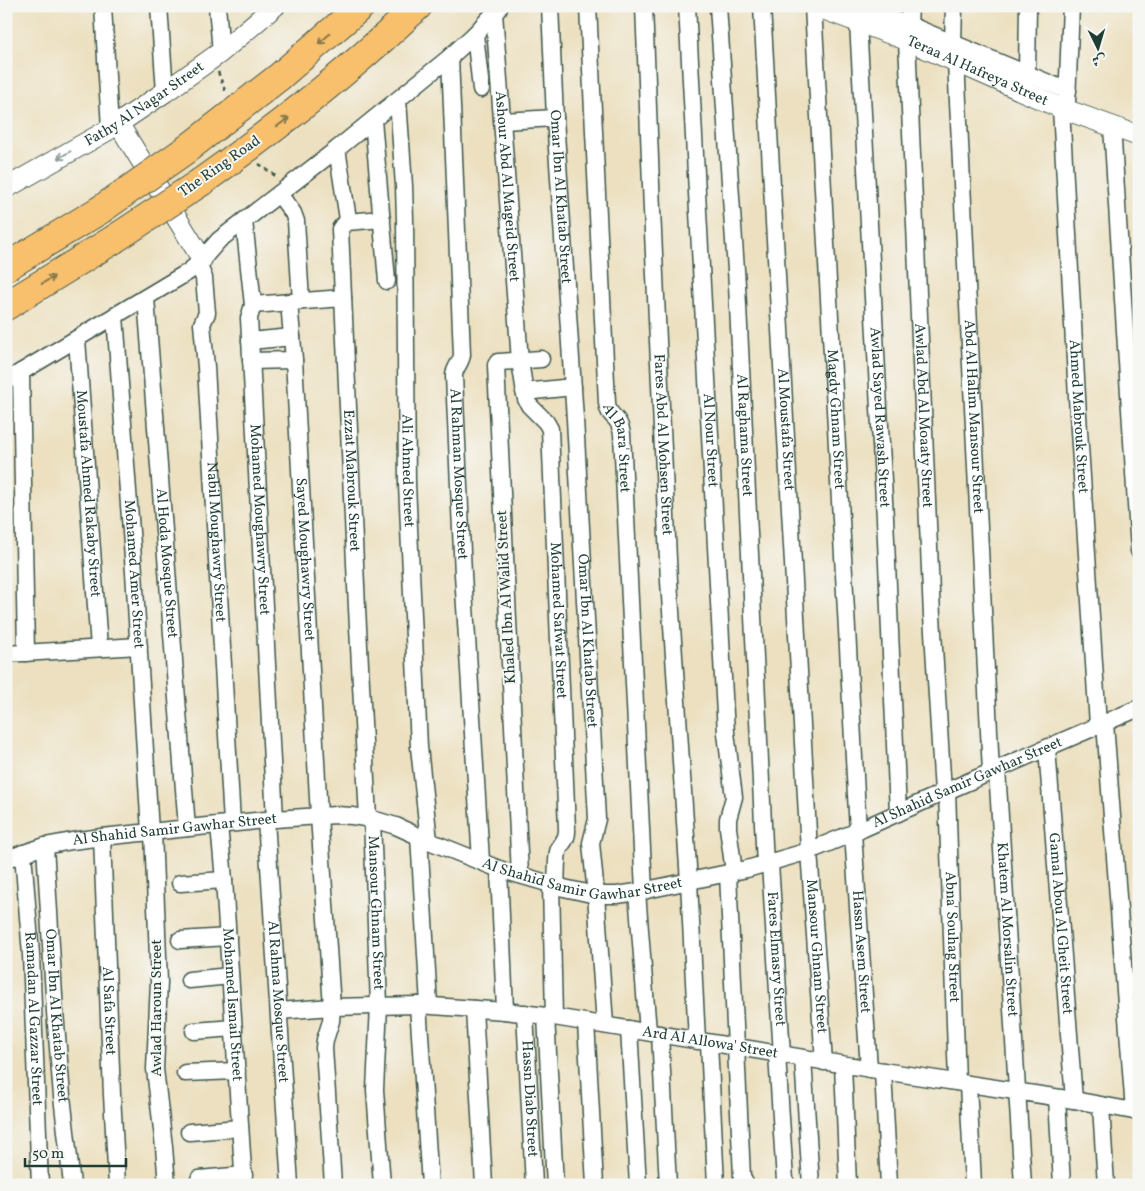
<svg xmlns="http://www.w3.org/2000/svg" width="1145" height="1191" viewBox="0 0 1145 1191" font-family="Vollkorn,Amiri,serif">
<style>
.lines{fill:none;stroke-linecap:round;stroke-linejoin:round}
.minor-casing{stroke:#3e5549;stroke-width:19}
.tertiary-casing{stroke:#3e5549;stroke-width:22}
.motorway-casing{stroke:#3e5549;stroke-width:30}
.path{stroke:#3e5549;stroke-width:2.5;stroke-dasharray:4 4;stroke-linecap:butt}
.minor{stroke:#fff;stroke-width:16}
.tertiary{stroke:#fff;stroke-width:20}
.motorway{stroke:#f8bf6c;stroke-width:28}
.motorway-bridge-casing{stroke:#3e5549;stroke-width:30;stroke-linecap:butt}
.motorway-bridge{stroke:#f8bf6c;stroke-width:28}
.oneway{stroke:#81784d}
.oneway2{stroke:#8f9e9a}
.labels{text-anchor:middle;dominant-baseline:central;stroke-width:4;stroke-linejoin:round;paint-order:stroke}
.street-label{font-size:15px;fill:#1f3d34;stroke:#f6f6f2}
</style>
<rect width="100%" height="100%" fill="#f6f6f2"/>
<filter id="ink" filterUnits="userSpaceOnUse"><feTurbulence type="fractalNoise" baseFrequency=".02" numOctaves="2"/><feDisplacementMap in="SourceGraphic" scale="10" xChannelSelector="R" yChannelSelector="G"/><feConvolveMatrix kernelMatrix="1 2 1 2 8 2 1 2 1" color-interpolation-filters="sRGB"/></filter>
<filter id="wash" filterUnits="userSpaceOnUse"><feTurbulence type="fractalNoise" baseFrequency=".0096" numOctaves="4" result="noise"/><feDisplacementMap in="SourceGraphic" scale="20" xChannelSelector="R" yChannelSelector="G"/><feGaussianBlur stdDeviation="1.12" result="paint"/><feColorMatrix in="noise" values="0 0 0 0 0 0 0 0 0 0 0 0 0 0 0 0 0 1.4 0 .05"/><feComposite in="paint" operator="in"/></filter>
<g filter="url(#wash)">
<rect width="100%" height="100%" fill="#ece0c0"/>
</g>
<g filter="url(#ink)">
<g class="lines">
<defs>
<g id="minor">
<path d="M103,6l7,123"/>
<path d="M159,6l6,86"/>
<path d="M217,6l4,46"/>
<path id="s1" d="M550,6l5,112 20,301 22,400 -6,24 5,52 9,130"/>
<path id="s2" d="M588,6l19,397c1,8 3,10 8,15 4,4 6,10 7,16l22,457"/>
<path id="s3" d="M644,6l8,204 17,371 20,301 8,159"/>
<path id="s4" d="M687,6l39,727 8,64 -6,22v9l6,44"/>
<path id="s5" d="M718,6l19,279 28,580"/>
<path id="s6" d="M762,6l47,845 15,211"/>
<path id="s7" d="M813,6l45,825"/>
<path d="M856,6l53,19 159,66"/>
<path id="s8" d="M494,13l26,348 6,38 3,6 17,17 4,7 17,400c1,12 -7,14 -9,23 -2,11 -1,23 -2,34"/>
<path id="s9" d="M858,22l27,496 13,295"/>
<path d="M909,25l1,-19"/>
<path d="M475,34l6,55"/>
<path id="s10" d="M907,40l25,576 11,176"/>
<path d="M953,43l1,-37"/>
<path id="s11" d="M450,57l12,298c-1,8 -8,13 -8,21l9,198 18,287"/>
<path id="s12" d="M956,61l35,711"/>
<path d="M1027,74l1,-68"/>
<path id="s13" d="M398,100l6,86 1,34 2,264 12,263 10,94"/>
<path d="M1067,101l4,-95"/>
<path id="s14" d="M1061,108l17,307 20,310"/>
<path d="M373,120l14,161"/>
<path d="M503,121l52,-3"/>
<path d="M1112,126l27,425"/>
<path id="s15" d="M337,149l11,70 -1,3 -4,3 -3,4 17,379 11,210"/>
<path d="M279,194l14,19 3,8 5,80"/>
<path id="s16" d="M244,221l9,84 -4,13 26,501"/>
<path d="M347,222l35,-3"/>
<path id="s17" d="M198,264l6,14 3,35 -5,11 4,43 26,456"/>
<path id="s18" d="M146,298l41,530"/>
<path id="s19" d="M289,302l5,58 25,456 13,191 -1,14 -6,19 -1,8 9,137"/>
<path d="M253,305l90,-7"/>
<path id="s20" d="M115,316l19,256 16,260"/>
<path id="s21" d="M77,339l22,309"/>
<path d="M250,341l42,-4"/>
<path d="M251,361l43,-1"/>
<path d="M21,372l5,281"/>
<path d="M6,381l182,-109 10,-8 21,-24 118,-91 113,-92 25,-23 24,-26"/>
<path d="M524,392l49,-5"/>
<path d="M6,654l133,-8"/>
<path d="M1105,723l29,388"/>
<path id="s22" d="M1047,748l27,352"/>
<path id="s23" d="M997,769l26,416"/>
<path id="s24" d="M947,791l10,291"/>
<path id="s25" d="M372,819l7,186 -4,85 7,95"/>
<path id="s26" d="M266,820l24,365"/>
<path id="s27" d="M219,825l5,55 20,305"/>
<path d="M153,832l6,150 -4,87 9,78 3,38"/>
<path id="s28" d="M853,833l16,236"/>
<path d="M419,836l10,169"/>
<path id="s29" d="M102,837l10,258 5,90"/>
<path id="s30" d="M45,846l10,166 7,84 10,89"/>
<path id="s31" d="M23,853l8,102 9,230"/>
<path id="s32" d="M6,859l39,-13 27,-5 30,-4 173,-18 61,-4 16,1 20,3 24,7 33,15 70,28 65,19 32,7h21l20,-3 110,-23 62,-18 44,-18 94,-42 192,-83"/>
<path id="s33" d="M770,863l12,192"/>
<path d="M499,869l6,142"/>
<path d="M728,874l14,303 4,8"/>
<path d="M520,875l-24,-510 2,-3h2l41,-3"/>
<path d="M180,883l44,-3"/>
<path d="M551,884l3,133"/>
<path d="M637,892l11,140"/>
<path d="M180,940l48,-3"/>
<path d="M189,980l41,-4"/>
<path d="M418,1005l12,180"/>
<path d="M474,1009l10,176"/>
<path id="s34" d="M279,1011l53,-4 86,-2 87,6 49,6 329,54 191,29 65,12"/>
<path id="s35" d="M525,1013l9,172"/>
<path d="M546,1016l9,169"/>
<path d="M586,1022l9,163"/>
<path d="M629,1029l9,156"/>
<path d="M194,1031l40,-3"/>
<path d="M660,1034l8,151"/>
<path d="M709,1043l7,142"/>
<path d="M777,1054l8,127"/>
<path d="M803,1058l8,127"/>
<path d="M843,1065l5,120"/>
<path d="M883,1071l6,114"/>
<path d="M185,1073l52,-2"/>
<path d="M968,1084l5,101"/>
<path d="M1057,1098l5,87"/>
<path d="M1101,1106l5,79"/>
<path d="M189,1132l51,-4"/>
<path d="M199,1179l45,-4"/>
</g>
<g id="tertiary">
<path id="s36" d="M815,6l92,34 154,68 78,28"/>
<path d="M118,123l84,136"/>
<path id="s37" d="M6,188l104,-59 55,-37 56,-40 54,-46"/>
</g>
<g id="motorway">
<path d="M187,149l92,-72 82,-71"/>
<path d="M201,182c76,-54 149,-111 217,-176"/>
<path d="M6,267l94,-57"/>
<path d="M6,306l107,-66"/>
</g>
</defs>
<use href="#minor" class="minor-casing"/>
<use href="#tertiary" class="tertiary-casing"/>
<use href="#motorway" class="motorway-casing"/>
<g class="path">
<path d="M218,72l8,21"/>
<path d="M259,164l18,13"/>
</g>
<use href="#minor" class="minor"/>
<use href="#tertiary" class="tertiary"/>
<use href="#motorway" class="motorway"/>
<defs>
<g id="motorway-bridge">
<path d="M100,210l87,-61"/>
<path d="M113,240l88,-58"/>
</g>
</defs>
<use href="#motorway-bridge" class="motorway-bridge-casing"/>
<use href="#motorway-bridge" class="motorway-bridge"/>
</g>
<defs><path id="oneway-shaft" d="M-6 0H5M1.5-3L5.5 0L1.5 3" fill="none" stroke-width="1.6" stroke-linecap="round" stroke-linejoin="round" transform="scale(1.25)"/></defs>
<g class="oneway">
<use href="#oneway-shaft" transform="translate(324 39) rotate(139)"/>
<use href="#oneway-shaft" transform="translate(283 122) rotate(-37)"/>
<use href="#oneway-shaft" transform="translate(48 280) rotate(-31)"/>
</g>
<use class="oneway2" href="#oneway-shaft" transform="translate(64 155) rotate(150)"/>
</g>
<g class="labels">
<g class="street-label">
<text stroke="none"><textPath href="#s36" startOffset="175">Teraa Al Hafreya Street</textPath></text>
<text stroke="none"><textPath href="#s37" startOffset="162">Fathy Al Nagar Street</textPath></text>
<text transform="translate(220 167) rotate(-35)">The Ring Road</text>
<text stroke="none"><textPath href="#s8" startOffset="174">Ashour Abd Al Mageid Street</textPath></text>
<text stroke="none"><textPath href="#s1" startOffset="191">Omar Ibn Al Khatab Street</textPath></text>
<text stroke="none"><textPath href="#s10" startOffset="376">Awlad Abd Al Moaaty Street</textPath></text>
<text stroke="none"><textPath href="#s14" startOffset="309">Ahmed Mabrouk Street</textPath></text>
<text stroke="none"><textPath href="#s9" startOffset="396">Awlad Sayed Rawash Street</textPath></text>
<text stroke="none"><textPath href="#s12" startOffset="356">Abd Al Halim Mansour Street</textPath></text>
<text stroke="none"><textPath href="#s7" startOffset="414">Magdy Ghnam Street</textPath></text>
<text stroke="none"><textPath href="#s6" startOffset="424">Al Moustafa Street</textPath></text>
<text stroke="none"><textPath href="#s5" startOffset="430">Al Raghama Street</textPath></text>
<text stroke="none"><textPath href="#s4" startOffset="435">Al Nour Street</textPath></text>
<text stroke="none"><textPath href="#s3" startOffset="439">Fares Abd Al Mohsen Street</textPath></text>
<text stroke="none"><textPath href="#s2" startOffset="445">Al Bara' Street</textPath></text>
<text stroke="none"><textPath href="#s13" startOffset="371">Ali Ahmed Street</textPath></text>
<text stroke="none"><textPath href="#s11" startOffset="419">Al Rahman Mosque Street</textPath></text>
<text stroke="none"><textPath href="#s15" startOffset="336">Ezzat Mabrouk Street</textPath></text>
<text stroke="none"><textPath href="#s21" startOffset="155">Moustafa Ahmed Rakaby Street</textPath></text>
<text stroke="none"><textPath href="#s16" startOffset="300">Mohamed Moughawry Street</textPath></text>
<text stroke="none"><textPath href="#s17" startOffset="281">Nabil Moughawry Street</textPath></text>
<text stroke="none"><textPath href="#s19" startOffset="258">Sayed Moughawry Street</textPath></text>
<text stroke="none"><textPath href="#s18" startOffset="266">Al Hoda Mosque Street</textPath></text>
<text stroke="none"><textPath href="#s20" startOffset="259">Mohamed Amer Street</textPath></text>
<text transform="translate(507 597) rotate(-93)">Khaled Ibn Al Walid Street</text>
<text stroke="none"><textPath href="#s8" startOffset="618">Mohamed Safwat Street</textPath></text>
<text stroke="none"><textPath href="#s1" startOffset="636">Omar Ibn Al Khatab Street</textPath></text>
<text stroke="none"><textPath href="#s32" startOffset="998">Al Shahid Samir Gawhar Street</textPath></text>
<text stroke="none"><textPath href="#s32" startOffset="172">Al Shahid Samir Gawhar Street</textPath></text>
<text stroke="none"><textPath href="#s32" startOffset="592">Al Shahid Samir Gawhar Street</textPath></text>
<text stroke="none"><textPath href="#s25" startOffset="94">Mansour Ghnam Street</textPath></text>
<text stroke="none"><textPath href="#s22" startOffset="176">Gamal Abou Al Gheit Street</textPath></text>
<text stroke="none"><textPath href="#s23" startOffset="161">Khatem Al Morsalin Street</textPath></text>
<text stroke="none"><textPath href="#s24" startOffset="146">Abna' Souhag Street</textPath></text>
<text stroke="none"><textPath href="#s28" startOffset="119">Hassn Asem Street</textPath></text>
<text stroke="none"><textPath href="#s6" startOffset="952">Mansour Ghnam Street</textPath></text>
<text stroke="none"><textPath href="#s33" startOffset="96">Fares Elmasry Street</textPath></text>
<text stroke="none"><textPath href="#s26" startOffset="182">Al Rahma Mosque Street</textPath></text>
<text stroke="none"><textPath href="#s27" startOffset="180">Mohamed Ismail Street</textPath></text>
<text transform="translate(157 1008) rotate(-90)">Awlad Haroun Street</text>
<text stroke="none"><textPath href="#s29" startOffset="174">Al Safa Street</textPath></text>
<text stroke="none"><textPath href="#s30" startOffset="170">Omar Ibn Al Khatab Street</textPath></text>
<text stroke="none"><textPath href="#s31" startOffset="166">Ramadan Al Gazzar Street</textPath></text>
<text stroke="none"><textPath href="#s34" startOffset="434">Ard Al Allowa' Street</textPath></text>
<text stroke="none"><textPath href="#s35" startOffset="86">Hassn Diab Street</textPath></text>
</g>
</g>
<rect width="1145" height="1191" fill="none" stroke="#f6f6f2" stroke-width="25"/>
<g transform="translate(1098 48) rotate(175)" stroke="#f6f6f2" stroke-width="4" paint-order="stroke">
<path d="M0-4L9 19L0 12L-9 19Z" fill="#1f3d34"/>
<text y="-8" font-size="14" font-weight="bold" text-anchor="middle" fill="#1f3d34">ش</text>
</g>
<path d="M25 1158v8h101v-8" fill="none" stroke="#1f3d34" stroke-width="2.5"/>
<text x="32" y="1158" font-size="15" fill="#1f3d34" stroke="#f6f6f2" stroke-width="4" paint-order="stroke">50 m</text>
</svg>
